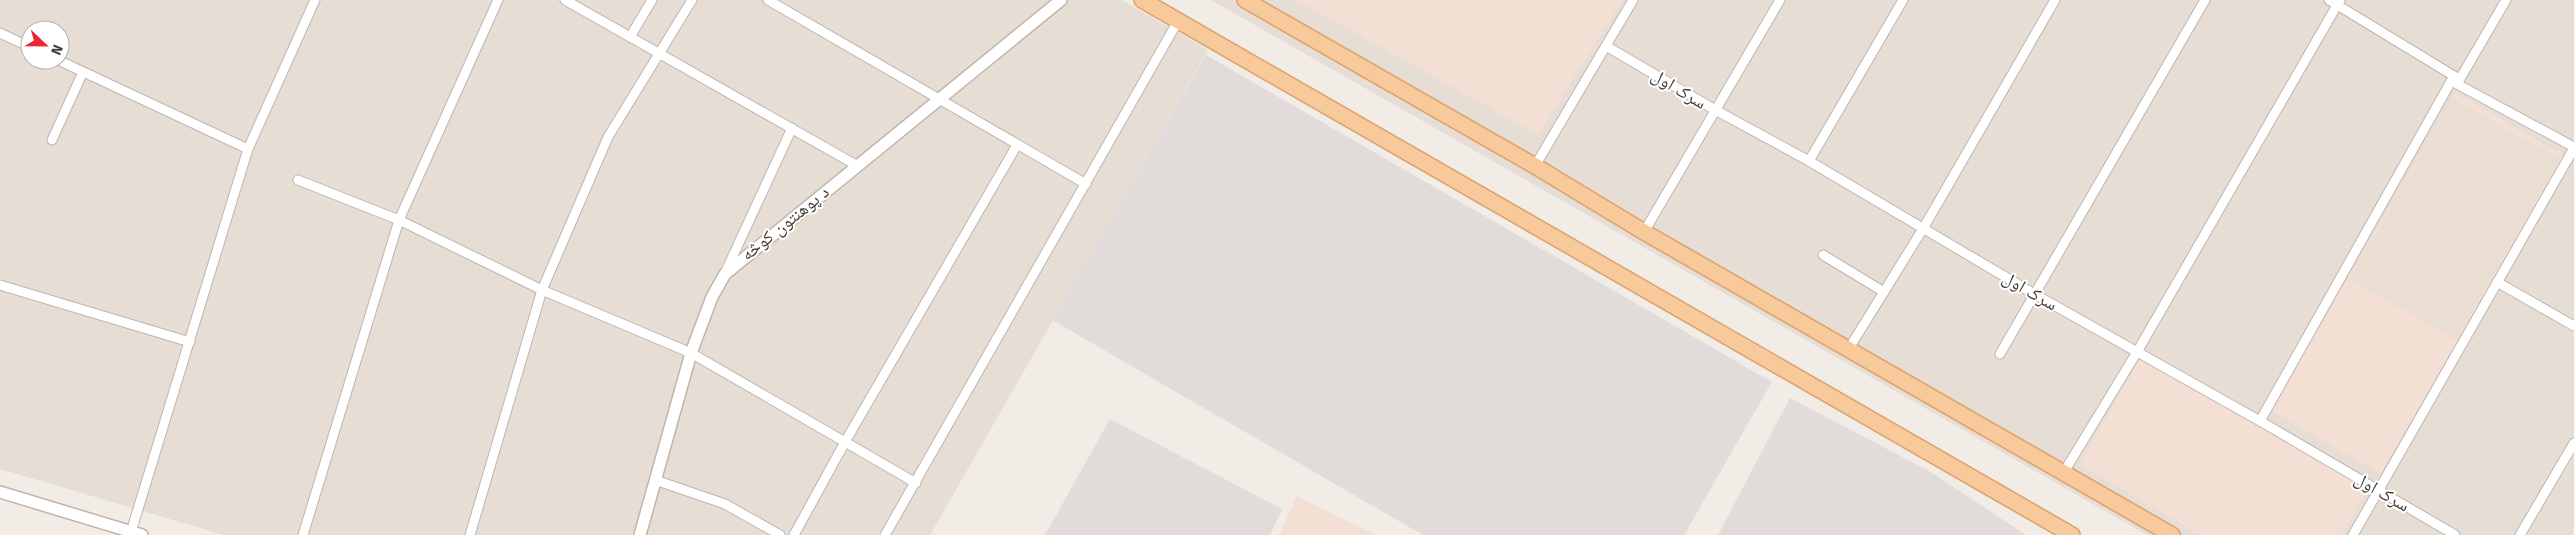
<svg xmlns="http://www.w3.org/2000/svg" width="2574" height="535" viewBox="0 0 2574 535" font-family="'Fira Sans','Noto Naskh Arabic',sans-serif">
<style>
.residential{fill:#e6ddd5;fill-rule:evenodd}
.commercial{fill:#f3dfd3}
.industrial{fill:#e1dcd9}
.education{fill:#eaded2}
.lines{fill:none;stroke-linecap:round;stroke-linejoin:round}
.minor-casing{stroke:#c0b5ad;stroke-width:11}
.tertiary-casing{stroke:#c0b5ad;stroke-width:14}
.primary-casing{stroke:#dba26c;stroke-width:18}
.minor{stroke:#fff;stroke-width:9}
.tertiary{stroke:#fff;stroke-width:11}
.primary{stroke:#f7c99b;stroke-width:15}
.labels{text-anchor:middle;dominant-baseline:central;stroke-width:4;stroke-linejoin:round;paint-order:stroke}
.street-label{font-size:18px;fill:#453c36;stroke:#fff}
</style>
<rect width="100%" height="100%" fill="#f2ece7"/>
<g class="residential">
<path d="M0,0h1122l86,50 -278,485h-706l-224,-66zM30,30h30v30h-30z"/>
<path d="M1211,0h1363v535h-427z"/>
</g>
<g class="commercial">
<path d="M1296,0h327l-85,135z"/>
<path d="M2456,93l109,63 -185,318 -109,-64z"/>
<path d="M2140,359l228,129 -26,47h-141l-122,-70z"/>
<path d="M1297,496l79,39h-97z"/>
</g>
<g class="industrial">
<path d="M1206,55l566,327 -88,153h-261l-371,-215z"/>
<path d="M1790,398l139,73 97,64h-308z"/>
<path d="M1110,419l172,90 -12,26h-225z"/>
</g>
<path class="education" d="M2454,99l106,60 -104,181 -106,-61z"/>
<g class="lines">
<defs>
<g id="minor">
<path d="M565,0l291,165"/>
<path d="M768,0l318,184"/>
<path d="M2329,0l125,76 3,8 117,63"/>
<path d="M0,33l30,14"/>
<path d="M630,37l22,-37"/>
<path d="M1606,46l111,65 92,50 227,134 224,126 195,114"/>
<path d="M58,60l190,89"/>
<path d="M2457,84l49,-84"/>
<path d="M52,140l31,-68"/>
<path d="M1809,161l94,-161"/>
<path d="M1535,166l98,-166"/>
<path d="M298,180l101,40 143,70 149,63 225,130"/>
<path d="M1644,232l136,-232"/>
<path d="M1823,255l61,37"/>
<path d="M725,273l67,-145"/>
<path d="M2497,282l77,44"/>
<path d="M0,285l190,57"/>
<path d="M1848,350l76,-123 131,-227"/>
<path d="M2000,354l205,-354"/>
<path d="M2260,421l194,-345"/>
<path d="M2064,472l73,-120 203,-352"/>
<path d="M655,480l70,24 55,31"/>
<path d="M131,532l117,-383 67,-149"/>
<path d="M303,535l96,-315 99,-220"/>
<path d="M470,535l72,-245 66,-153 84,-137"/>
<path d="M794,535l51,-93 172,-297"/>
<path d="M885,535l293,-514"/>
<path d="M2353,535l221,-387"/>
<path d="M2520,535l54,-92"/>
</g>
<g id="tertiary">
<path d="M0,492l142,43"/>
<path d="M640,535l51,-182 21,-56 13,-23 336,-274"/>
</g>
<g id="primary">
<path d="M1142,0l930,535"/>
<path d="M1245,0l290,166 109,66 528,303"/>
</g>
</defs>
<use href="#minor" class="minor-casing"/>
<use href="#tertiary" class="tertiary-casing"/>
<use href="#primary" class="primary-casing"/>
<use href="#minor" class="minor"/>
<use href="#tertiary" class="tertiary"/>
<use href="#primary" class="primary"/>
</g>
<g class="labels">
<g class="street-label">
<text transform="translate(1679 89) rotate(31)">سرک‌ اول</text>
<text transform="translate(785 223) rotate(-39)">د پوهنتون کوڅه</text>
<text transform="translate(2030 291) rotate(30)">سرک‌ اول</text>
<text transform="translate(2382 492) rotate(30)">سرک‌ اول</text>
</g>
</g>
<g transform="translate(45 45) rotate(112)"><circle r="24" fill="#ffffff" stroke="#b5b1af"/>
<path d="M0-4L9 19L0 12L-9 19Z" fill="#ea2632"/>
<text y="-8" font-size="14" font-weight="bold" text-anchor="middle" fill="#453c36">N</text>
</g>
</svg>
